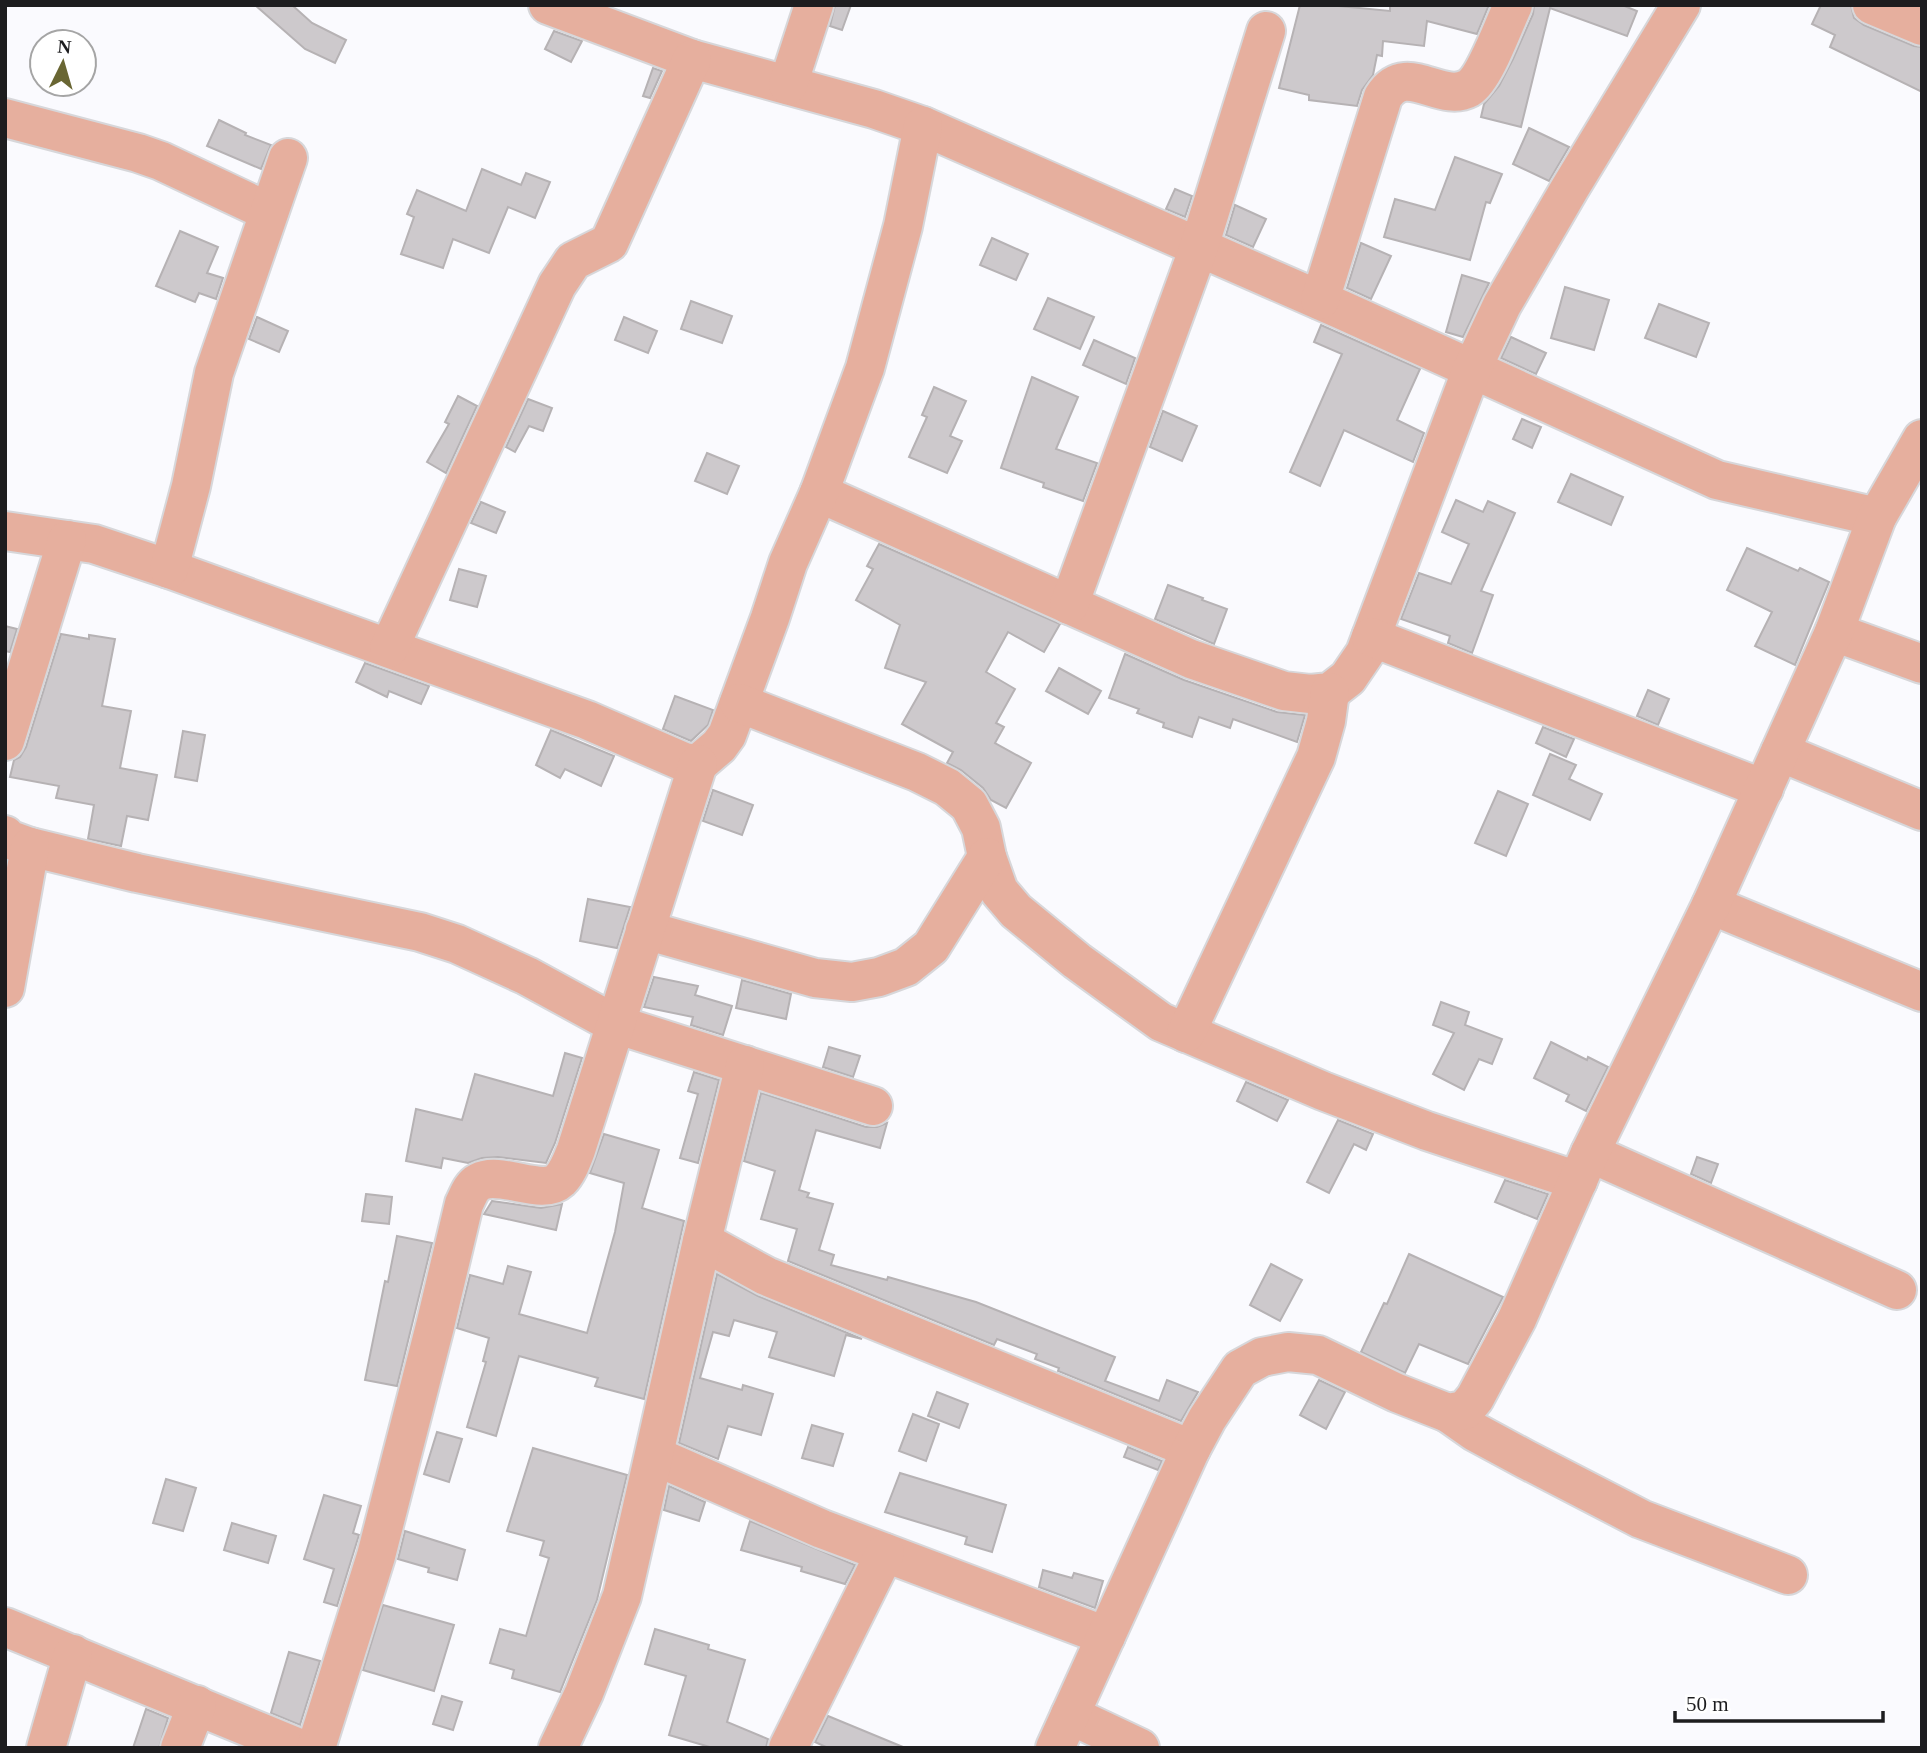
<svg xmlns="http://www.w3.org/2000/svg" width="1927" height="1753" viewBox="0 0 1927 1753" font-family="Georgia,serif">
<style>
.building{fill:#cdc9cc;stroke:#b6b2b4;stroke-width:2}
.lines{fill:none;stroke-linecap:round;stroke-linejoin:round}
.minor-casing{stroke:#d7d7da;stroke-width:42}
.minor{stroke:#e6af9e;stroke-width:38}
</style>
<rect width="100%" height="100%" fill="#fafafe"/>
<g class="building">
<path d="M255,5h37l20,18 34,17 -11,23 -30,-14z"/>
<path d="M835,5h16l-9,25 -12,-4z"/>
<path d="M1300,5h28l62,6v-6h99l-12,29 -50,-13 -3,25 -41,-5 -1,15 -5,-1 -4,20 -11,15 -5,16 -48,-6v-5l-30,-7z"/>
<path d="M1534,5h88l15,6 -10,25 -77,-28 -29,119 -40,-10 3,-13 15,-18 14,-27 20,-45z"/>
<path d="M1821,5h30l3,13 10,7 50,21 8,1v45l-92,-45 5,-12 -23,-11z"/>
<path d="M554,31l28,10 -11,21 -26,-13z"/>
<path d="M653,68l9,3 -12,27 -7,-2z"/>
<path d="M219,120l27,13 -1,2 26,10 -10,24 -54,-23z"/>
<path d="M1529,128l40,19 -20,34 -36,-17z"/>
<path d="M1455,157l47,17 -12,29 -4,-1 -16,58 -86,-23 11,-38 40,11z"/>
<path d="M482,169l39,16 5,-12 24,9 -15,36 -27,-11 -19,46 -36,-14 -10,29 -42,-14 13,-37 -7,-3 10,-24 49,21z"/>
<path d="M1175,189l17,7 -7,21 -19,-8z"/>
<path d="M1235,205l31,14 -13,28 -27,-12z"/>
<path d="M180,231l38,16 -11,26 16,5 -7,21 -17,-6 -4,9 -39,-16z"/>
<path d="M992,238l36,16 -12,26 -36,-15z"/>
<path d="M1361,243l30,13 -20,43 -24,-11z"/>
<path d="M1462,275l27,8 -26,54 -17,-5z"/>
<path d="M1565,287l44,13 -15,50 -43,-12z"/>
<path d="M1048,298l46,19 -14,32 -46,-20z"/>
<path d="M691,301l41,15 -10,27 -41,-14z"/>
<path d="M1659,304l50,19 -13,34 -51,-19z"/>
<path d="M257,317l31,14 -9,21 -30,-13z"/>
<path d="M624,317l33,14 -9,22 -33,-13z"/>
<path d="M1321,325l99,44 -23,51 27,13 -11,29 -69,-32 -24,56 -30,-14 52,-118 -28,-12z"/>
<path d="M1511,337l35,16 -10,21 -35,-16z"/>
<path d="M1094,340l41,18 -9,26 -43,-19z"/>
<path d="M1032,377l46,20 -22,52 41,14 -14,38 -40,-14 1,-4 -43,-15z"/>
<path d="M934,387l32,14 -16,35 12,5 -15,32 -38,-16 18,-40 -5,-2z"/>
<path d="M458,396l19,10 -31,67 -19,-11 22,-38 -4,-2z"/>
<path d="M528,399l24,9 -9,23 -14,-5 -14,26 -9,-5z"/>
<path d="M1163,411l34,15 -15,35 -32,-14z"/>
<path d="M1522,419l19,8 -9,21 -19,-9z"/>
<path d="M707,453l32,13 -12,28 -32,-13z"/>
<path d="M1571,474l52,23 -12,28 -53,-23z"/>
<path d="M1456,500l27,12 5,-11 27,12 -34,78 12,4 -21,58 -24,-10 2,-7 -49,-17 18,-46 32,11 18,-40 -27,-12z"/>
<path d="M481,502l24,10 -9,21 -25,-10z"/>
<path d="M879,544l181,80 -16,28 -36,-20 -22,40 29,17 -19,34 8,4 -9,16 36,20 -25,45 -15,-8 -8,-12 -22,-18 -14,-7 6,-11 -51,-28 24,-42 -41,-14 15,-43 -44,-25 17,-31 -6,-3z"/>
<path d="M1747,548l51,23 2,-3 29,14 -34,83 -40,-19 17,-34 -45,-22z"/>
<path d="M459,569l27,7 -9,31 -27,-7z"/>
<path d="M1168,585l35,13 -1,2 25,9 -13,35 -59,-25z"/>
<path d="M5,626l12,3 -7,23 -5,-1z"/>
<path d="M61,634l28,5v-4l26,4 -13,67 29,5 -11,57 37,7 -9,45 -21,-4 -6,30 -33,-7 6,-34 -38,-7 3,-12 -49,-9 4,-17 6,-3 6,-10z"/>
<path d="M1125,654l59,26 93,32 28,3 -8,27 -64,-23 -3,9 -31,-11 -7,20 -29,-10 1,-4 -27,-10 2,-4 -30,-11z"/>
<path d="M365,663l64,23 -8,18 -32,-13 -2,6 -31,-15z"/>
<path d="M1059,668l42,23 -13,23 -42,-23z"/>
<path d="M1648,690l21,9 -11,26 -21,-9z"/>
<path d="M675,696l38,14 -5,15 -17,16 -28,-12z"/>
<path d="M1543,727l31,12 -8,18 -30,-14z"/>
<path d="M551,730l63,26 -13,30 -36,-17 -5,9 -24,-13z"/>
<path d="M183,731l22,4 -8,46 -22,-4z"/>
<path d="M1550,754l26,11 -7,14 33,15 -12,26 -57,-25z"/>
<path d="M713,790l40,15 -11,30 -39,-14z"/>
<path d="M1498,791l30,13 -22,52 -31,-13z"/>
<path d="M588,899l42,8 -13,41 -37,-7z"/>
<path d="M654,977l44,9 -3,9 37,11 -9,29 -32,-10 2,-8 -49,-10z"/>
<path d="M742,980l49,14 -5,25 -50,-11z"/>
<path d="M1441,1002l28,10 -4,13 37,14 -10,25 -13,-5 -15,31 -31,-16 21,-41 -21,-8z"/>
<path d="M1551,1042l36,18 1,-3 20,10 -22,44 -20,-10 3,-6 -35,-17z"/>
<path d="M829,1047l31,9 -7,21 -30,-10z"/>
<path d="M565,1053l17,5 -27,85 -9,20 -48,-6 -16,1 -14,5 -25,-5 -2,10 -35,-7 10,-52 46,11 13,-46 78,22z"/>
<path d="M694,1072l25,8 -21,83 -18,-5 18,-64 -10,-3z"/>
<path d="M1246,1082l42,18 -11,21 -40,-20z"/>
<path d="M761,1093l105,34h11l10,-4 -7,25 -64,-18 -17,60 10,3 -2,4 26,7 -14,46 15,5 -3,10 56,15 1,-3 88,25 139,55 -10,24 54,20 8,-21 31,12 -17,29 -123,-50 1,-3 -24,-9 2,-5 -40,-15 -3,6 -206,-84 9,-32 -36,-10 14,-48 -31,-10z"/>
<path d="M1338,1120l35,14 -7,16 -12,-6 -25,49 -22,-11z"/>
<path d="M604,1134l55,16 -17,58 42,13 -40,178 -49,-13 3,-8 -79,-22 -23,80 -29,-9 19,-65 -3,-1 6,-23 -32,-10 13,-53 33,9 5,-18 23,6 -12,42 68,19 28,-101 9,-49 -34,-10z"/>
<path d="M1697,1157l21,7 -7,19 -20,-9z"/>
<path d="M1505,1180l43,14 -11,25 -42,-17z"/>
<path d="M366,1194l26,3 -3,27 -27,-3z"/>
<path d="M492,1201l49,7 21,-4 -6,26 -72,-16z"/>
<path d="M397,1236l35,7 -35,143 -32,-6 20,-99 3,1z"/>
<path d="M1409,1254l94,43 -35,67 -49,-20 -14,29 -44,-21 23,-49 3,1z"/>
<path d="M1271,1264l31,16 -22,41 -30,-16z"/>
<path d="M717,1274l41,22 104,43 -16,-4 -12,41 -65,-19 8,-25 -43,-12 -5,16 -16,-4 -13,46 42,12 1,-5 30,9 -12,41 -33,-9 -10,33 -39,-16z"/>
<path d="M1319,1380l26,12 -19,37 -26,-14z"/>
<path d="M937,1392l31,12 -9,24 -31,-12z"/>
<path d="M913,1414l26,10 -13,37 -27,-10z"/>
<path d="M812,1425l31,9 -10,32 -31,-8z"/>
<path d="M437,1432l25,7 -13,43 -25,-8z"/>
<path d="M1128,1447l34,14 -4,9 -34,-13z"/>
<path d="M533,1448l94,27 -30,125 -37,92 -48,-14 2,-8 -24,-7 10,-34 26,7 23,-78 -9,-3 4,-14 -37,-10z"/>
<path d="M900,1473l106,32 -14,47 -27,-8 2,-7 -82,-25z"/>
<path d="M166,1479l30,9 -13,43 -30,-8z"/>
<path d="M669,1486l36,16 -6,19 -35,-11z"/>
<path d="M324,1495l37,11 -8,27 6,2 -22,71 -13,-4 10,-33 -30,-10z"/>
<path d="M750,1521l105,44 -10,19 -44,-13 1,-4 -61,-17z"/>
<path d="M232,1523l44,13 -8,27 -44,-13z"/>
<path d="M405,1531l60,19 -8,30 -29,-8 1,-4 -31,-9z"/>
<path d="M1043,1570l29,8 2,-5 29,8 -8,27 -56,-21z"/>
<path d="M383,1605l71,20 -20,66 -71,-21z"/>
<path d="M655,1629l54,16 -1,4 37,11 -18,62 41,17 -2,9h-53l-44,-13 17,-59 -41,-12z"/>
<path d="M289,1652l31,9 -20,64 -29,-12z"/>
<path d="M442,1696l20,6 -9,28 -20,-6z"/>
<path d="M146,1709l22,9 -9,30h-26z"/>
<path d="M828,1716l75,31v1h-75l-13,-6z"/>
</g>
<g class="lines">
<defs>
<g id="minor">
<path d="M548,5l144,54 182,50 49,17 419,184 375,170 160,37"/>
<path d="M1872,5l50,21"/>
<path d="M788,85l26,-80"/>
<path d="M5,118l133,35 23,8 108,51"/>
<path d="M1320,300l63,-203c23,-37 57,7 86,-9 16,-10 35,-64 44,-83"/>
<path d="M819,493l372,166 93,32 27,3 19,-2 18,-14 17,-25 107,-284 30,-64 68,-117 111,-183"/>
<path d="M5,531l89,13 75,25 418,151 97,42 14,2 21,-18 8,-11 43,-117 18,-55 31,-70 46,-125 38,-142 20,-100"/>
<path d="M169,569l22,-83 23,-113 74,-215"/>
<path d="M1069,605l130,-358 67,-216"/>
<path d="M1834,632l88,32"/>
<path d="M1371,637l393,152"/>
<path d="M389,648l168,-363 16,-24 36,-18 83,-184"/>
<path d="M739,703l178,69 30,15 22,18 12,23 6,29 12,34 17,20 61,50 84,61 162,69 104,40 151,50"/>
<path d="M5,741l62,-201"/>
<path d="M1780,752l142,59"/>
<path d="M5,835l3,4 22,8 107,26 283,59 37,12 70,32 88,48 258,82"/>
<path d="M1711,905l211,87"/>
<path d="M645,930l170,48 37,4 27,-5 27,-10 25,-20 56,-90"/>
<path d="M5,988l25,-141"/>
<path d="M1186,1033l130,-276 10,-36 4,-29"/>
<path d="M1590,1153l307,137"/>
<path d="M702,1241l64,35 425,173"/>
<path d="M1448,1413l27,19 50,27 116,60 147,56"/>
<path d="M655,1456l167,73 284,107"/>
<path d="M5,1627l294,121"/>
<path d="M1070,1715l70,33"/>
<path d="M46,1748l27,-94"/>
<path d="M180,1748l17,-43"/>
<path d="M316,1748l60,-192 59,-230 29,-122c4,-8 7,-18 15,-22 22,-12 63,15 81,-2 8,-8 12,-20 16,-30l122,-386"/>
<path d="M558,1748l26,-55 38,-97 80,-355 43,-176"/>
<path d="M788,1748l97,-195"/>
<path d="M1055,1748l136,-299 16,-30 33,-50 22,-12 26,-5 30,3 79,38 51,20 17,-3 10,-12 42,-79 73,-166 121,-248 123,-273 43,-115 45,-78"/>
</g>
</defs>
<use href="#minor" class="minor-casing"/>
<use href="#minor" class="minor"/>
</g>
<rect width="1927" height="1753" fill="none" stroke="#1d1d1f" stroke-width="14"/>
<g transform="translate(63 63) rotate(5)"><circle r="33" fill="#ffffff" stroke="#a5a5a5" stroke-width="2"/>
<path d="M0-5L12 26L0 18L-12 26Z" fill="#696633"/>
<text y="-10" font-size="19" font-weight="bold" text-anchor="middle" fill="#1d1d1f">N</text>
</g>
<path d="M1675 1711v10h208v-10" fill="none" stroke="#1d1d1f" stroke-width="3.5"/>
<text x="1686" y="1711" font-size="21" fill="#1d1d1f" stroke="#ffffff" stroke-width="5" paint-order="stroke">50 m</text>
</svg>
